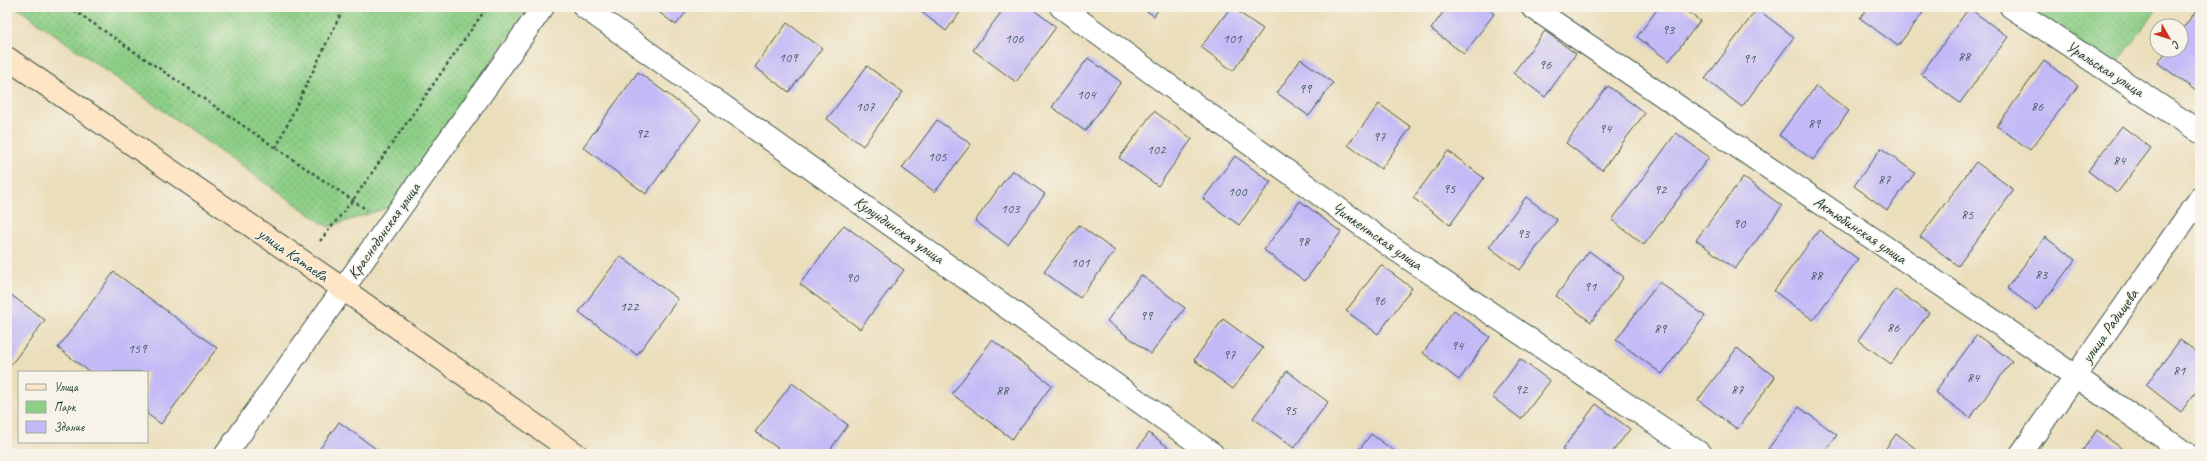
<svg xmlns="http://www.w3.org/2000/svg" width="2207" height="461" viewBox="0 0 2207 461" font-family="Caveat,sans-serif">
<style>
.green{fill:url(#green-dots);stroke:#56865e}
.building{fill:#c2b9f6}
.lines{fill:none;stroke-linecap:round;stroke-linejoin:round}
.street-casing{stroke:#3e5548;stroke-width:24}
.secondary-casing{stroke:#3e5548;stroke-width:24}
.path{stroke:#3e5548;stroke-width:2.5;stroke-dasharray:3 3;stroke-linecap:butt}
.street{stroke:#fff;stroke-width:22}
.secondary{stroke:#fde5c5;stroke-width:22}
.labels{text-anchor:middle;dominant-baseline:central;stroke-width:3;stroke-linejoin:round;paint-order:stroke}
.number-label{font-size:14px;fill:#485c64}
.street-label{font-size:16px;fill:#1f3d34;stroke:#f7f3e8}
</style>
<defs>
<pattern id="green-dots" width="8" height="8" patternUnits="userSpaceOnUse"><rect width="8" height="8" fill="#8ecf87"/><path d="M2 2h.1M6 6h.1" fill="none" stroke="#73a96f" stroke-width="1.8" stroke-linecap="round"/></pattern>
</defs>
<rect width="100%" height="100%" fill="#f7f3e8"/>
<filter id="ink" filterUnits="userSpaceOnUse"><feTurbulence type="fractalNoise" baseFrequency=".025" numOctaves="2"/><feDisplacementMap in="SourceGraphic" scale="8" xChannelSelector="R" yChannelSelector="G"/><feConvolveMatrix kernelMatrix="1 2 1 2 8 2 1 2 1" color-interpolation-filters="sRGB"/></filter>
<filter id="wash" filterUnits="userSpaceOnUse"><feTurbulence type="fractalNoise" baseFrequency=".012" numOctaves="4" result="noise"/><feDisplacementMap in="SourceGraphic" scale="16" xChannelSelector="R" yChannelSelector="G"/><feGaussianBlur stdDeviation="0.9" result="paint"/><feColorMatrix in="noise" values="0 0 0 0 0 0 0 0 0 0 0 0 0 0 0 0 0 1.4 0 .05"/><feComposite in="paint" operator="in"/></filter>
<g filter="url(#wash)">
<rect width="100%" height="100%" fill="#ebdebb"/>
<g class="green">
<path d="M16,7h512l-132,198 -68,22z"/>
<path d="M2018,7h140l-46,64z"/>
</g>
<g id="blocks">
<g class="building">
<path d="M652,7h38l-14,18z"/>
<path d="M915,7h49l-18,24z"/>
<path d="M1005,7h25l26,20 -40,55 -43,-32z"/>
<path d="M1141,7h19l-6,9z"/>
<path d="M1231,7l32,22 -30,42 -32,-24z"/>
<path d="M1447,7h38l9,7 -30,40 -33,-25z"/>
<path d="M1659,7h22l19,14 -31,40 -32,-24z"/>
<path d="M1868,7h59l-29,39 -38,-28z"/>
<path d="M2199,7h1v87l-42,-31 9,-13h14v-19z"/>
<path d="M1969,8l39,29 -48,66 -39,-29z"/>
<path d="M1757,9l37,28 -52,70 -37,-28z"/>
<path d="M787,23l35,25 -33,44 -34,-25z"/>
<path d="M1545,31l31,23 -31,43 -32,-24z"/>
<path d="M1088,58l33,24 -36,49 -33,-24z"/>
<path d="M1301,59l32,24 -24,33 -32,-23z"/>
<path d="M2044,61l34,25 -48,64 -33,-24z"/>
<path d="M867,66l36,26 -40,54 -36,-27z"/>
<path d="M638,72l63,47 -55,75 -63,-47z"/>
<path d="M1608,86l37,27 -43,57 -36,-27z"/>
<path d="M1816,86l33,25 -36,49 -34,-25z"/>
<path d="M1379,104l32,23 -30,42 -33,-24z"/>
<path d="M1154,111l38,28 -34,47 -39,-28z"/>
<path d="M937,120l34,24 -36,48 -33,-24z"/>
<path d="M2122,126l29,22 -34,45 -29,-22z"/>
<path d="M1676,133l33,24 -65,88 -32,-25z"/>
<path d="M1881,148l34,25 -28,37 -33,-24z"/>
<path d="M1448,151l36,27 -34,47 -37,-27z"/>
<path d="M1235,156l36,26 -32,43 -36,-26z"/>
<path d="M1976,162l38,28 -56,76 -38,-29z"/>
<path d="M1012,170l33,24 -37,51 -33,-24z"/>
<path d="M1743,177l39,29 -47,63 -39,-29z"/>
<path d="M1526,197l31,23 -37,50 -31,-23z"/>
<path d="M1300,201l41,31 -36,49 -41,-31z"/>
<path d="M844,225l60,45 -44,59 -60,-45z"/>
<path d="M1079,225l36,26 -35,47 -36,-26z"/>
<path d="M1819,230l39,29 -45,61 -39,-29z"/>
<path d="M2045,237l30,23 -38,50 -30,-22z"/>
<path d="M1589,251l35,26 -33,45 -35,-26z"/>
<path d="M620,256l58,43 -41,56 -58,-43z"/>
<path d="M1381,265l31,23 -34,46 -32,-23z"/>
<path d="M114,272l103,76 -56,76 -14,-10v-42h-57l-32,-24z"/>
<path d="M1141,275l44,33 -34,46 -44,-33z"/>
<path d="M1659,282l46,34 -43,58 -46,-34z"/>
<path d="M1895,289l34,24 -38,51 -33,-24z"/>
<path d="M7,292l38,28 -38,50z"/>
<path d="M1454,310l36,27 -31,43 -36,-27z"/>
<path d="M1223,319l40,29 -30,41 -39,-29z"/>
<path d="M1977,335l35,26 -42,57 -35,-26z"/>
<path d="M992,340l60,45 -40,54 -60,-45z"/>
<path d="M2180,340l20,14v32l-19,26 -35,-27z"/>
<path d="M1737,348l38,29 -38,52 -39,-29z"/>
<path d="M1520,359l30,22 -29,38 -29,-22z"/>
<path d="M1287,371l41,31 -34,46 -41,-30z"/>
<path d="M792,383l56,42 -21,29h-41l-31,-22z"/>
<path d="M1596,404l34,25 -19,25h-43l-6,-4z"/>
<path d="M1799,407l38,28 -14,19h-48l-7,-5z"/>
<path d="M339,422l44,32h-67z"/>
<path d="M2097,430l32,24h-49z"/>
<path d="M1149,433l28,21h-44z"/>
<path d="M1371,434l26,19 -1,1h-40z"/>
<path d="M1896,434l27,20h-41z"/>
</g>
</g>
</g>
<g filter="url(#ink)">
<use href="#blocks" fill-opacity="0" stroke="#3e5548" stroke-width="1"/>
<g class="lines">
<defs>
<g id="street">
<path d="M584,7l629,447"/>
<path d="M1061,7l329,239 311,208"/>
<path d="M1532,7l543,369 112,78"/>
<path d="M2011,7l189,125"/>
<path d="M226,454l317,-447"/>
<path d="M2021,454l179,-256"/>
</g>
<path id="secondary" d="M7,58l336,231 233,165"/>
</defs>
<use href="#street" class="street-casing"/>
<use href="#secondary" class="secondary-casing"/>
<g class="path">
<path d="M69,7l298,203"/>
<path d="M276,148l68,-141"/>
<path d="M320,241l33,-41 134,-193"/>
</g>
<use href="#street" class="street"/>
<use href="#secondary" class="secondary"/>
</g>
</g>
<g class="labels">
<g class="number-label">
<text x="1668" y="29">93</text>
<text x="1014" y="38">106</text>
<text x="1232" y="38">101</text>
<text x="1964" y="56">88</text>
<text x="788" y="57">109</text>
<text x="1749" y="58">91</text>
<text x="1545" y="64">96</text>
<text x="1305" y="88">99</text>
<text x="1086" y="94">104</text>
<text x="865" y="106">107</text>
<text x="2037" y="106">86</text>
<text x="1814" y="123">89</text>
<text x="1605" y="128">94</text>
<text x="642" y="133">92</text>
<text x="1379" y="136">97</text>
<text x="1156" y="149">102</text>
<text x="937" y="156">105</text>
<text x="2119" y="160">84</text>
<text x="1884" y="179">87</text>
<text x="1449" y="188">95</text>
<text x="1660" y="189">92</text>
<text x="1237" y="191">100</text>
<text x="1010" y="208">103</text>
<text x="1967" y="214">85</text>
<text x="1739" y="223">90</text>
<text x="1523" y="233">93</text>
<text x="1303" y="241">98</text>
<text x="1080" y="262">101</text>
<text x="2041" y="274">83</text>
<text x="1816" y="275">88</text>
<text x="852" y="277">90</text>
<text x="1590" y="286">91</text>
<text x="1379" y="300">96</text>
<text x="629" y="306">122</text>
<text x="1146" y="315">99</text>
<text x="1893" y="327">86</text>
<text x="1660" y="328">89</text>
<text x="1457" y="345">94</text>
<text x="137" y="348">159</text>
<text x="1229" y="354">97</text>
<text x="2179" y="370">81</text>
<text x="1973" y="377">84</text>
<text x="1521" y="389">92</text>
<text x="1737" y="389">87</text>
<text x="1002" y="390">88</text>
<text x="1290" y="410">95</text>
</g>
<g class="street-label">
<text transform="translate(2105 69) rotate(33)">Уральская улица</text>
<text transform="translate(899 230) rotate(35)">Кулундинская улица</text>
<text transform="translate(1860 230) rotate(34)">Актюбинская улица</text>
<text transform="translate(384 231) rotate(-55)">Краснодонская улица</text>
<text transform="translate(1377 236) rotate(35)">Чимкентская улица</text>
<text transform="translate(293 255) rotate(35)">улица Катаева</text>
<text transform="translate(2110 326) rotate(-55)">улица Радищева</text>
</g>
</g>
<rect width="2207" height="461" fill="none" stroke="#f7f3e8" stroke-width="24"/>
<rect x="18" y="371" width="130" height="72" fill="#f7f3e8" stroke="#a1aaa0"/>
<rect x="26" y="384" width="20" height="6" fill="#fde5c5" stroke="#a1aaa0"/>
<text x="54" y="391" font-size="12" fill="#1f3d34">Улица</text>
<rect x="26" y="401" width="20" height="12" fill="#8ecf87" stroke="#a1aaa0"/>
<text x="54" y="411" font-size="12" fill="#1f3d34">Парк</text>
<rect x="26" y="421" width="20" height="12" fill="#c2b9f6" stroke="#a1aaa0"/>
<text x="54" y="431" font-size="12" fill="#1f3d34">Здание</text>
<g transform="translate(2169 38) rotate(129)"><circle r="19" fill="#f7f3e8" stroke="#a1aaa0"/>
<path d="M0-3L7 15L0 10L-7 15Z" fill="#c8321e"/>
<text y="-6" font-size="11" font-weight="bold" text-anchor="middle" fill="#1f3d34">С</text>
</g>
</svg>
